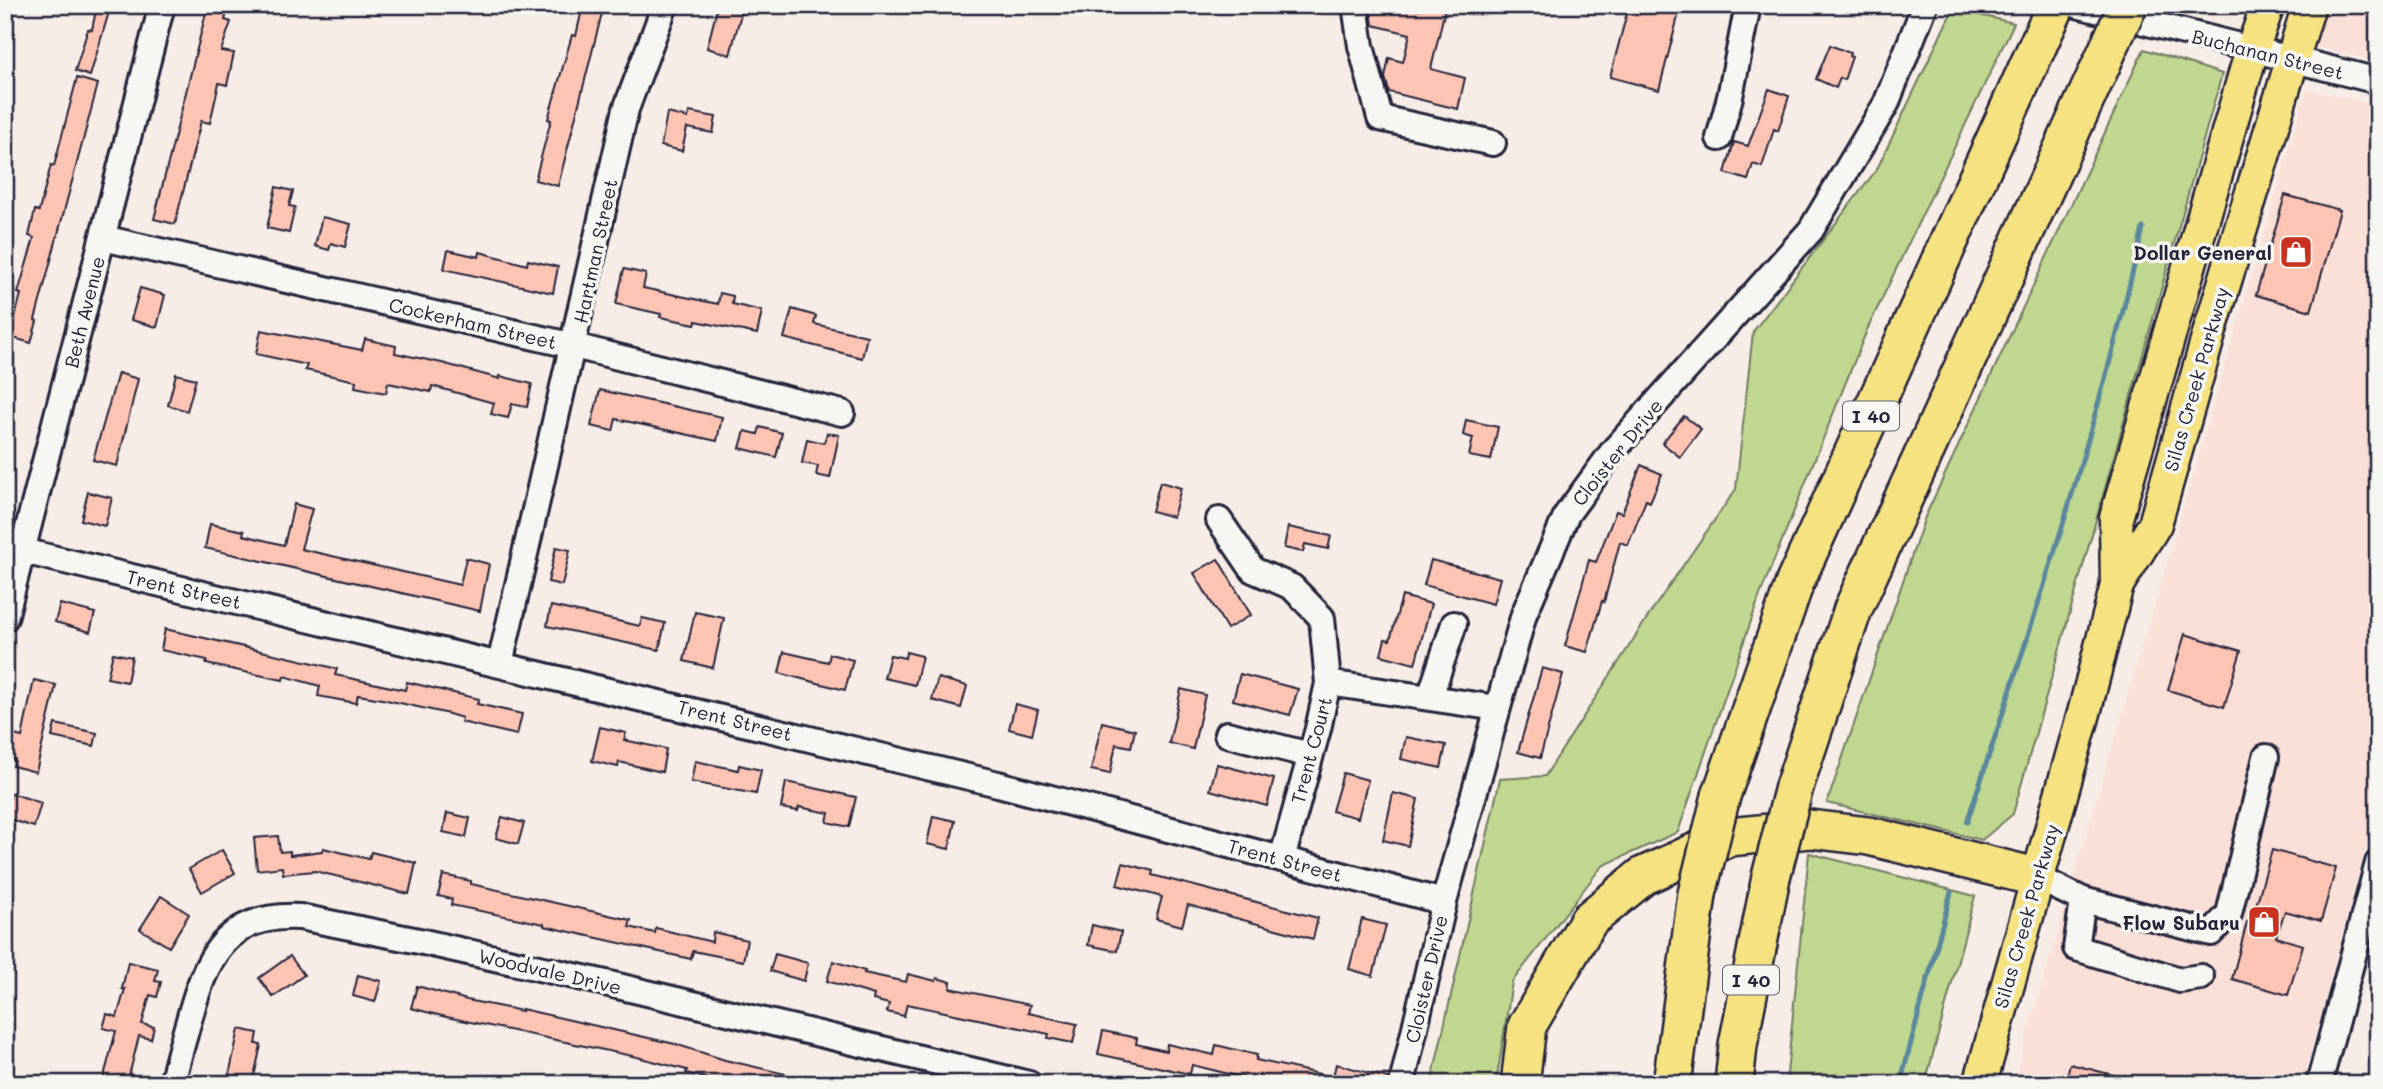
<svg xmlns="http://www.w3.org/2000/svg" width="2383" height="1089" viewBox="0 0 2383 1089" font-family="Mali,sans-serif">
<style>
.built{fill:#fae0d7}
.green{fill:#bfd78e;stroke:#707c64;stroke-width:2}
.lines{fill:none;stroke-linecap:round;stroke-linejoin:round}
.stream{stroke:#5a879e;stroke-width:5}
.building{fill:#fec5b4;stroke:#22223b;stroke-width:2}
.minor-casing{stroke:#22223b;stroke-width:30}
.major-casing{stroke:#22223b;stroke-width:37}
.highway-casing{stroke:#22223b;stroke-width:42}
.minor{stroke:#f6f6f2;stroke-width:24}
.major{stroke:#f6e281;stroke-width:32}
.highway{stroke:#f6e281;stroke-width:37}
.highway-bridge-casing{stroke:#22223b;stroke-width:42;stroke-linecap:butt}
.highway-bridge{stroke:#f6e281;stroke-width:37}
.labels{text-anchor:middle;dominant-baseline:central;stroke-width:7;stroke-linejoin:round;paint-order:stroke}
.shield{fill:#f6f6f2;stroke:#626272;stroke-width:2}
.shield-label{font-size:18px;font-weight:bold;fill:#22223b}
.street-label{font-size:19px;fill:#22223b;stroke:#f6f6f2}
.poi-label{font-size:19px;font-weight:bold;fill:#22223b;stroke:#f6f6f2;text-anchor:end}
</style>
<rect width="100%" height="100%" fill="#f8ece6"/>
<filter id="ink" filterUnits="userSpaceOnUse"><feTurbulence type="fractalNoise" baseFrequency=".0143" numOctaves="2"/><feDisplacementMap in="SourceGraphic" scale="14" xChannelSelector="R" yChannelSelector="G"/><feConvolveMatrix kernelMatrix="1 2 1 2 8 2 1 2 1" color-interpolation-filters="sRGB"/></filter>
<g filter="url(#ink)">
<g class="built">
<path d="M2323,5h55v57l-67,-17z"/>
<path d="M2307,89l71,17v695l-76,283h-289z"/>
</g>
<g class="green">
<path d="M1953,9l61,14 -147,307 -107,265 -82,237 -76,34 -90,116 -16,102h-65l69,-305 45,-3 108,-167 83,-120 17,-157 124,-163z"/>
<path d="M2144,49l78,25 -209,740 -31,26 -155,-37 98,-286z"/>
<path d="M1809,853l166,43 -50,188h-139z"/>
</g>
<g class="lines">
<g class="stream">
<path d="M1967,822c65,-196 130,-393 176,-594"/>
<path d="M1900,1084l51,-192"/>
</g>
</g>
<g class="building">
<path d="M97,5h14l-21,71 -15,-5 13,-42 4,1z"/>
<path d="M208,5l20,4 -3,11 6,2 -10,29 13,2 -7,32 -8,-2 -9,40 -9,-2 -26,103 -21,-5z"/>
<path d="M583,5h21l-46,181 -23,-6 16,-60 -3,-1 24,-84 4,1z"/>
<path d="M718,5l24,5 -12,45 -23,-7z"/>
<path d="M1370,5h76l-15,64 34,9 -7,31 -69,-17 -4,-15 4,-19 14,4 7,-28 -37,-9z"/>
<path d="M1629,5h52l-22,85 -49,-13z"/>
<path d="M1830,45l20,8 -1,3 3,1 -8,23 -4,-2 -4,10 -20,-9z"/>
<path d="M77,78l21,6 -63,236 2,1 -6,22 -21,-6 11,-43 -3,-1 16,-55 -5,-2 6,-26 4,1 12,-46 3,1z"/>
<path d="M1769,89l20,7 -11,35 -4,-2 -12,38 -9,-3 -5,16 -23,-7 9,-31 14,4z"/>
<path d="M689,112l27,5 -3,16 -26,-5 -5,23 -21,-5 6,-33 21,5z"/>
<path d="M276,187l17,4 -4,15 6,1 -6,26 -22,-5z"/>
<path d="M2285,195l55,15 -29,101 -55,-16z"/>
<path d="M322,217l29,7 -6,23 -14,-4 -2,7 -14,-4z"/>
<path d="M448,250l31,7 1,-5 47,13 1,-5 30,7 -5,26 -109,-24z"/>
<path d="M624,269l22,5 -3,14 75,16 2,-11 13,3 -1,8 30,7 -5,23 -61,-13 -1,3 -35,-7 1,-3 -45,-10z"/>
<path d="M140,288l25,7 -8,32 -26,-7z"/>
<path d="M792,309l24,7 -2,8 53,12 -5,22 -78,-20z"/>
<path d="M261,330l101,20 3,-11 31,7 -1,7 47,10 58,16v-3l32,8 -5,23 -15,-3 -4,14 -17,-4 3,-11 -62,-17 -1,6 -43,-9 -2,10 -31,-6 1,-6 -51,-11 2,-5 -51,-11z"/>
<path d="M118,373l20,6 -21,87 -24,-6z"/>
<path d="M176,374l20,5 -9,32 -19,-6z"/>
<path d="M600,390l122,27 -5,24 -101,-22 -3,12 -22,-5z"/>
<path d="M1684,416l17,13 -21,28 -18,-14z"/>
<path d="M1466,420l32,7 -7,33 -22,-4 4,-18 -10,-3z"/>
<path d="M760,427l22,6 -6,24 -36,-9 5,-17 13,3z"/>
<path d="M827,433l12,2 -9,43 -14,-3 2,-9 -16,-3 5,-24 17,4z"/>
<path d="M1641,465l21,9 -12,28 -4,-2 -18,45 -8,-3 -16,60 -2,-1 -15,51 -22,-6 24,-86 7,2 20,-51 6,2z"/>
<path d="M1160,482l21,6 -8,29 -21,-6z"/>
<path d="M88,492l24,6 -7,28 -24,-6z"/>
<path d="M294,504l18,5 -11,40 159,36 6,-27 23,6 -9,47 -275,-63 5,-24 34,7 -1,4 41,10z"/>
<path d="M1288,527l43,9 -3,13 -23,-5 -2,8 -19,-4z"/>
<path d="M556,547l14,3 -8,35 -14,-3z"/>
<path d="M1218,559l33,56 -24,14 -33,-56z"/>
<path d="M1431,560l69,18 -7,26 -69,-19z"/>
<path d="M1402,596l29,8 -16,60 -34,-9 4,-16 5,1z"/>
<path d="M60,604l35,9 -5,19 -35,-10z"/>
<path d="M551,606l89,20 2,-8 23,5 -6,27 -112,-24z"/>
<path d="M695,612l29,6 -11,50 -29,-7z"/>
<path d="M165,629l153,35 19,5 -2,6 70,15 2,-8 72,17 -2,5 45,10 -5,21 -56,-13 1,-4 -13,-4 -67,-15 -24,-4 -2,8 -38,-7 2,-10 -36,-10 -1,4 -77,-16 1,-4 -46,-10z"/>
<path d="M2185,634l56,17 -17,56 -56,-17z"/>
<path d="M784,652l44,10 2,-8 23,6 -8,30 -66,-17z"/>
<path d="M906,652l16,4 -7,29 -31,-7 6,-23 15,3z"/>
<path d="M113,653l19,4 -5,25 -20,-4z"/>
<path d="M1542,668l21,6 -23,84 -22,-6z"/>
<path d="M1240,674l58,15 -8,26 -57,-15z"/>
<path d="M938,678l29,8 -6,22 -29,-8z"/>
<path d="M34,680l22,5 -20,87 -23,-6 2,-6 -8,-2 7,-23 8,2z"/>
<path d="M1181,689l24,6 -12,54 -24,-6z"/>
<path d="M1015,704l23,6 -6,25 -23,-6z"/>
<path d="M1102,722l33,8 -4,17 -15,-3 -6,30 -19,-4z"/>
<path d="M55,724l42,9 -3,13 -42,-9z"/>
<path d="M600,727l26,6 -2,7 42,9 -4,23 -43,-10 -1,5 -26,-6z"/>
<path d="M1406,737l40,8 -5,23 -40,-9z"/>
<path d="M695,761l43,9 1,-5 22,5 -5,24 -65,-12z"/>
<path d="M1217,764l57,15 -7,27 -57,-16z"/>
<path d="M1343,773l25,7 -10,38 -26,-7z"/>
<path d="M786,782l70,15 -7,30 -22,-5 2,-9 -30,-6 -1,4 -17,-3z"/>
<path d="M11,793l30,10 -7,24 -29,-9z"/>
<path d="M1393,793l25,6 -10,47 -25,-6z"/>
<path d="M447,813l23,5 -4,19 -23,-5z"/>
<path d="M933,816l22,5 -6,28 -22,-5z"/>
<path d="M502,817l22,6 -6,21 -22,-6z"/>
<path d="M278,836l2,16 10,-1v4l32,-4 1,-3 46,11 2,-7 45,11 -7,31 -94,-23 -32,3 -1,-7 -25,3 -3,-32z"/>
<path d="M222,850l13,23 -33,19 -13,-23z"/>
<path d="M2272,850l64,18 -15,53 -36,-10 -9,26 27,8 -15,50 -56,-16 15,-57 4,1z"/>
<path d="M1123,863l30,8 -1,4 166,43 -5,21 -125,-34 -6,21 -26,-7 6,-22 -45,-12z"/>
<path d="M443,875l28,6v3l160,36 -2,7 26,6 1,-5 56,14 1,-10 34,8 -4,21 -50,-10 -2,8 -147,-33v-2l-93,-19 1,-6 -14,-3z"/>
<path d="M161,896l28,18 -20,33 -29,-18z"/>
<path d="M1362,919l24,6 -13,51 -24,-7z"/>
<path d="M1092,925l29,7 -4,19 -29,-6z"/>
<path d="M775,954l33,9 -4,18 -34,-10z"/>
<path d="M290,956l14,19 -31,22 -14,-19z"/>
<path d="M833,961l32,10 -1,2 42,9 2,-8 28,7 1,-3 14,4 -1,6 80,17 -2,8 49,11 -4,19 -25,-5 1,-4 -142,-30 -3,12 -17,-4 2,-8 -16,-4 1,-5 -47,-14z"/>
<path d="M128,962l30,7 -3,12 6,1 -4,15 -7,-2 -8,29 12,3 -3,12 -12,-3 -12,48h-25l14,-53 -13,-3 4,-14 10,3 8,-28h-3z"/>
<path d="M358,975l23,6 -6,21 -22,-6z"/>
<path d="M417,986l50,14 55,11v-2l153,35 50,16 78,18 -1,6h-75l-41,-11 1,-3 -50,-13 -195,-41 -31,-8z"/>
<path d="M239,1029l19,4 -2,11 5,1 -8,36 -24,-6z"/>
<path d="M1103,1031l34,7 -1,6 30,7 1,-7 47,11 2,-10 41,10 -1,5 77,17 3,-13 52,14v6h-126v-2l-70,-17 -2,9 -92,-20z"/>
<path d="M2070,1064l59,15 -1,5h-63z"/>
</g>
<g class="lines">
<defs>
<g id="minor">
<path d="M1355,5l6,41 19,72 113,25"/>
<path d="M2077,5l301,76"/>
<path d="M1719,138l11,-41 18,-92"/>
<path d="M103,238l471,108 268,67"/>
<path d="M1219,520l34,50 39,17 30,31 6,65 -10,46 -36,130"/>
<path d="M23,551l975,233 446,118"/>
<path d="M5,618l157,-613"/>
<path d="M500,664l126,-555 39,-104"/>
<path d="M1328,683l169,25"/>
<path d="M1430,697l24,-73"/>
<path d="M1227,734l83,21"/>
<path d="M2036,877l47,23 128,33 18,-19 37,-157"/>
<path d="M2083,900l-7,48 104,32 21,-3"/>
<path d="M172,1084c5,-22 11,-43 17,-64 17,-62 36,-107 111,-103l119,24 182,41 428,102"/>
<path d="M1402,1084l42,-182 80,-288 43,-100 46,-63 198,-221 75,-126 39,-99"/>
<path d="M2319,1084l59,-221"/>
</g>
<g id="major">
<path d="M2117,585l38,-61 56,-197 98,-322"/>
<path d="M1980,1084l104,-371 33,-128 -1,-67 136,-468 16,-45"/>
</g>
<g id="highway">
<path d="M1794,787l59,-178 248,-544"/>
<path d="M1721,796l74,-214 261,-577"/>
<path d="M1520,1084l7,-58 62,-106 54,-44 86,-39 81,-8 59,7 167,41"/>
<path d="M1672,1084l25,-190"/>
<path d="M1734,1084l4,-39 33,-168"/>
</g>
</defs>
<use href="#minor" class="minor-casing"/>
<use href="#major" class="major-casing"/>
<use href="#highway" class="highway-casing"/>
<use href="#minor" class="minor"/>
<use href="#major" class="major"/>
<use href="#highway" class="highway"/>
<defs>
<g id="highway-bridge">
<path d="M2101,65l27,-60"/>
<path d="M1771,877l23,-90"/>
<path d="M1697,894l24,-98"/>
</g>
</defs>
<use href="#highway-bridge" class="highway-bridge-casing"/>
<use href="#highway-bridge" class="highway-bridge"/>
</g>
</g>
<defs>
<symbol id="shop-square" viewBox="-11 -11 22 22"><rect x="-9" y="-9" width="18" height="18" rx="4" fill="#c8321e" stroke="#f6f6f2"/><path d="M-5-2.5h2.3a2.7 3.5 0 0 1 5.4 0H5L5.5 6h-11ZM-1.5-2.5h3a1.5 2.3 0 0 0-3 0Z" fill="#fff"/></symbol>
</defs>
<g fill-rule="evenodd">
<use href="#shop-square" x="2277" y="233" width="38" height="38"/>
<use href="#shop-square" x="2245" y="903" width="38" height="38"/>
</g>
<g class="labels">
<g class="shield">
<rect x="1843" y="401.5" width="56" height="29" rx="5"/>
<rect x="1723" y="965.5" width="56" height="29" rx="5"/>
</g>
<g class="shield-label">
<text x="1871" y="416">I 40</text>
<text x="1751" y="980">I 40</text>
</g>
<g class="street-label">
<text transform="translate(2268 54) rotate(14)">Buchanan Street</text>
<text transform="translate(595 251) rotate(-78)">Hartman Street</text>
<text transform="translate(84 312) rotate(-76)">Beth Avenue</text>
<text transform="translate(473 323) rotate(13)">Cockerham Street</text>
<text transform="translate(2196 379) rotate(-74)">Silas Creek Parkway</text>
<text transform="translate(1617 452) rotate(-51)">Cloister Drive</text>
<text transform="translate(184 589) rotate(13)">Trent Street</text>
<text transform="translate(735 720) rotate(14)">Trent Street</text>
<text transform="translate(1311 750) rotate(-75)">Trent Court</text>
<text transform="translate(1285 860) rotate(15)">Trent Street</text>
<text transform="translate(2026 916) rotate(-74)">Silas Creek Parkway</text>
<text transform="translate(550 971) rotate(13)">Woodvale Drive</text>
<text transform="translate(1426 979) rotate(-77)">Cloister Drive</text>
</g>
<g class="poi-label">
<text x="2272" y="252">Dollar General</text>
<text x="2240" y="922">Flow Subaru</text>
</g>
</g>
<rect width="2383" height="1089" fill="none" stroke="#f6f6f2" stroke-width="28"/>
<rect x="14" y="14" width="2355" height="1061" fill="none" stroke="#22223b" stroke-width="2.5" filter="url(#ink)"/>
</svg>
